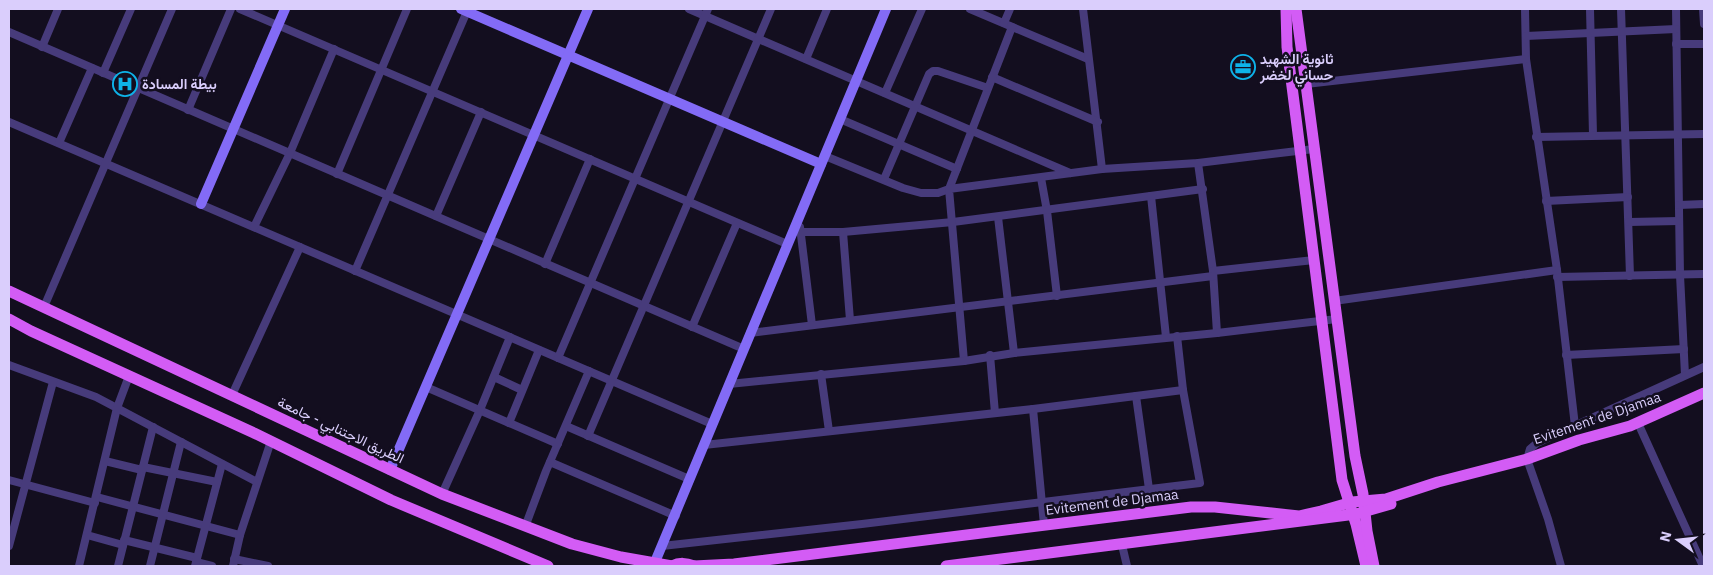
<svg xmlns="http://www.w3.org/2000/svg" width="1713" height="575" viewBox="0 0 1713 575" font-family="'IBM Plex Sans',Vazirmatn,sans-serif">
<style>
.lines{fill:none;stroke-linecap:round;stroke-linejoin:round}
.street{stroke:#473b7b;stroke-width:8}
.secondary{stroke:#836bf6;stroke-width:10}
.primary{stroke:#d35cf5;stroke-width:11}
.labels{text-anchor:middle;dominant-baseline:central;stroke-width:5;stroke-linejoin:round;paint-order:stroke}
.poi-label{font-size:14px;font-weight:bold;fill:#dacefc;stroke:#130e1f;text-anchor:start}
.street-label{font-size:14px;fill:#dacefc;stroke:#130e1f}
</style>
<rect width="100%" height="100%" fill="#130e1f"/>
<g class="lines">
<g class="street">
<path d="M240,9l547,235"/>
<path d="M689,9l381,164"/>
<path d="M970,9l118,50"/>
<path d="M1083,9l19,160"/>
<path d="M1525,9l1,50 31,211 18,156"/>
<path d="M1590,9l3,126"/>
<path d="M1621,9l9,267"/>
<path d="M1676,9l4,266 5,100"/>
<path d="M1703,9l1,15"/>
<path d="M1004,23l6,-14"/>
<path d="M9,32l735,317"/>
<path d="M1526,36l150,-7"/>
<path d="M1676,44h28"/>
<path d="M42,47l16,-38"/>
<path d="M806,59l21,-50"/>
<path d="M103,73l28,-64"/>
<path d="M992,77l106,45"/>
<path d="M1306,84l220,-25"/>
<path d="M885,93l37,-84"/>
<path d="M188,110l43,-101"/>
<path d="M840,119l117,50"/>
<path d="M9,122l703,302"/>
<path d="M1536,137l168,-3"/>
<path d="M59,143l33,-75"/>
<path d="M825,156l78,32 18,5h17l11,-4 63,-162"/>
<path d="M1198,163l15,108 4,62"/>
<path d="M337,174l70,-165"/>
<path d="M1041,178l6,33 10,85"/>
<path d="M884,179l45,-105 4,-3h5l50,17"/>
<path d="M1151,196l15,141"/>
<path d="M1546,201l82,-4"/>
<path d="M1679,205l25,-1"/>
<path d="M436,216l45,-104"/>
<path d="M998,217l16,136"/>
<path d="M1629,222l50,-1"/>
<path d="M254,227l36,-74 44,-104"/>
<path d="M800,227l12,98"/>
<path d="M800,232h43l110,-10 250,-33"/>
<path d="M843,232l7,88"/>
<path d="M545,264l45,-105"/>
<path d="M355,271l113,-262"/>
<path d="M1213,271l101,-11"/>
<path d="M1557,277l147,-3"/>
<path d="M1334,301l223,-31"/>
<path d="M44,307l128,-298"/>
<path d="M692,327l45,-104"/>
<path d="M750,333l463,-57"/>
<path d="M990,355l5,58"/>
<path d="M1566,355l118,-6"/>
<path d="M558,358l150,-349"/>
<path d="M964,361l-15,-172 153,-20 96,-6 116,-14"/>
<path d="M9,365l87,32 161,85"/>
<path d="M821,374l8,57"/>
<path d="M494,377l28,13"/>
<path d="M729,384l235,-23 50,-8 203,-20 120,-14"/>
<path d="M426,387l132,57"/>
<path d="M232,395l68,-148"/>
<path d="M1136,396l13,93"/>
<path d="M1033,409l11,116"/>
<path d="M509,423l30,-73"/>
<path d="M1638,423l65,143"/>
<path d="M566,426l123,53"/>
<path d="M588,436l183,-427"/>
<path d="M704,445l329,-36 150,-19"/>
<path d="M105,461l37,9"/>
<path d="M550,462l126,54"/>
<path d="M143,467l74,15"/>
<path d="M9,480l86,23"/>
<path d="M442,494l38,-84 30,-73"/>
<path d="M97,497l143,38"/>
<path d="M525,527l21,-56 43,-100"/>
<path d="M87,535l36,10"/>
<path d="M124,540l73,18"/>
<path d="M1122,545l5,21"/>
<path d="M9,546l44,-164"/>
<path d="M662,546l200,-22 338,-41 -17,-93 -6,-54"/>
<path d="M234,559l34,7"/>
<path d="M196,562l16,4"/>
<path d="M79,566l38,-158 12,-32"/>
<path d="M118,566l35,-139"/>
<path d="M150,566l31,-124"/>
<path d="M195,566l27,-102"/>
<path d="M233,566l7,-31 31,-94"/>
<path d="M1561,566l-13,-47 -21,-60 3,-10 7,-6 167,-76"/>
</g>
<g class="secondary">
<path d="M461,9l360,155"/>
<path d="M201,204l84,-195"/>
<path d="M390,470l198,-461"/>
<path d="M655,562l231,-553"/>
</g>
<g class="primary">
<path d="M1286,9l1,38 55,433 14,44 10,42"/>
<path d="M1296,9l59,447 8,38 4,37 7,35"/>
<path d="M9,291l433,203 130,50 49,13 51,9"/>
<path d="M9,319l22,12 223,102 137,67 157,66"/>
<path d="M672,566c8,-4 14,-3 22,0"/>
<path d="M694,566l40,-2 457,-57h24l84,9 22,-5 31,-9 34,-3 52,-17 89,-23 52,-19 51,-14 74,-33"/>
<path d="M946,566l410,-52 35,-10"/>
</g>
</g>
<defs>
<symbol id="office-ring" viewBox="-11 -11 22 22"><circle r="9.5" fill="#130e1f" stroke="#0eb3e9" stroke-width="1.5"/><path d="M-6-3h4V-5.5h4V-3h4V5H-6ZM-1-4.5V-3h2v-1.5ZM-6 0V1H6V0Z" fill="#0eb3e9"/></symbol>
<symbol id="hospital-ring" viewBox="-11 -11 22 22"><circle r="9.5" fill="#130e1f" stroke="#0eb3e9" stroke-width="1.5"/><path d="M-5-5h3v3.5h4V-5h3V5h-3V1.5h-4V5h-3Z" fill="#0eb3e9"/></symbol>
</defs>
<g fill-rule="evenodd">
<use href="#office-ring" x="1229" y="53" width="28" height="28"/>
<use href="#hospital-ring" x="111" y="70" width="28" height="28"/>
</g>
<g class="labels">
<g class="poi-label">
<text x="1260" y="59">ثانوية الشهيد<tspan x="1260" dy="16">حساني لخضر</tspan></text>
<text x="142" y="84">بيطة المسادة</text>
</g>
<g class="street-label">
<text transform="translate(1597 418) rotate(-19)">Evitement de Djamaa</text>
<text transform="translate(341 430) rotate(25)">الطريق الاجتنابي - جامعة</text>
<text transform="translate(1112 502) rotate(-7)">Evitement de Djamaa</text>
</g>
</g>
<rect width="1713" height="575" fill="none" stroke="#dacefc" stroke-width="20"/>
<g transform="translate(1678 540) rotate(285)" stroke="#130e1f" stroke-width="4" paint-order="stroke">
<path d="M0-4L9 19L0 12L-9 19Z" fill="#dacefc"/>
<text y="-8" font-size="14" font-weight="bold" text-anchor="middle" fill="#dacefc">N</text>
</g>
</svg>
